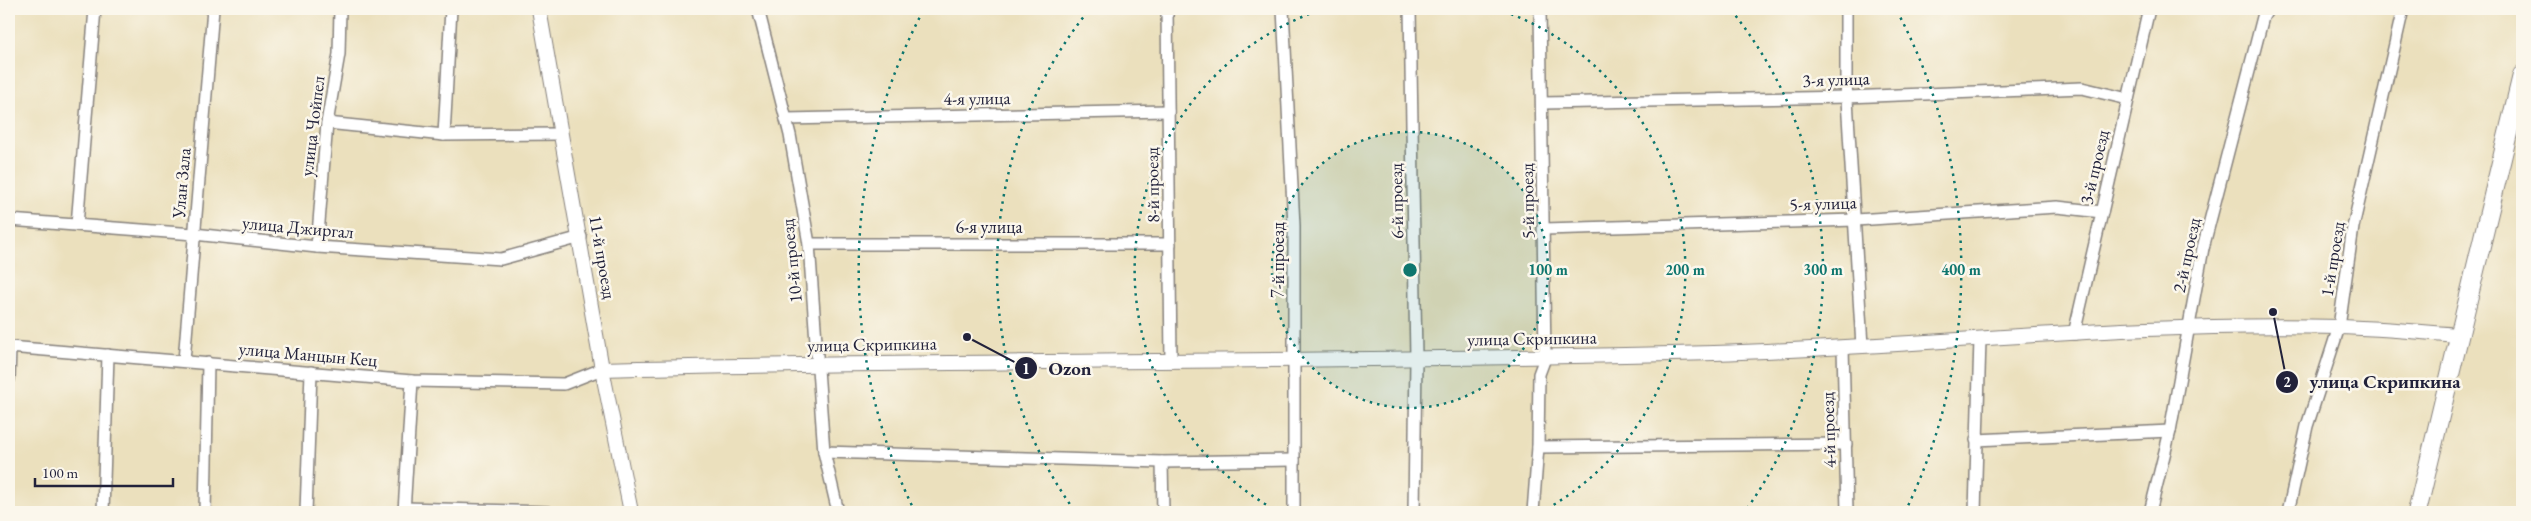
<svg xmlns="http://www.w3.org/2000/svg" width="2531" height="521" viewBox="0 0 2531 521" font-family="'EB Garamond',serif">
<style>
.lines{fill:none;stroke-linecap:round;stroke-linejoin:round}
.minor-casing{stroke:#86817c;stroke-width:14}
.tertiary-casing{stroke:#86817c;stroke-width:16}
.primary-casing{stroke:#86817c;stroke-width:20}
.minor{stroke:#fff;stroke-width:11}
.tertiary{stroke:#fff;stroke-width:14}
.primary{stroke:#fff;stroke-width:18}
.ring{fill:none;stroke:#0f766e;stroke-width:2.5;stroke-dasharray:2.5 5}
.labels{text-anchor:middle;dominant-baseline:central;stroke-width:5;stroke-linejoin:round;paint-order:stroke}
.street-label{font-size:18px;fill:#22223b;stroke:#fbf7ec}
.centre{fill:#0f766e;stroke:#fbf7ec;stroke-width:2.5}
.ring-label{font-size:15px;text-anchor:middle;font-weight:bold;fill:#0f766e;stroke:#fbf7ec;stroke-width:5;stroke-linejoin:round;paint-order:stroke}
.leader{fill:none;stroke:#22223b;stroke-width:2}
.callout-dot{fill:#22223b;stroke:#fbf7ec;stroke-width:2}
.mark-label{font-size:15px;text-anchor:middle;font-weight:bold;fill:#fff}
.callout-label{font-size:19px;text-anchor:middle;font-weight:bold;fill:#22223b;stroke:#fbf7ec;stroke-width:5;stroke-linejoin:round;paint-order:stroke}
</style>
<rect width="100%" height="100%" fill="#fbf7ec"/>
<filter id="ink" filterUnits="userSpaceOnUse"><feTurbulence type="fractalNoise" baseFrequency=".02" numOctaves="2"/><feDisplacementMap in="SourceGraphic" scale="10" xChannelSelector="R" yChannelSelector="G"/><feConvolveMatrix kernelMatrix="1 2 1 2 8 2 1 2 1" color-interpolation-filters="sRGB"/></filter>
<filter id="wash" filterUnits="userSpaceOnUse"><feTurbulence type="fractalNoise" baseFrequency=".0096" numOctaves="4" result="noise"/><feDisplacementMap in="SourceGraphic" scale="20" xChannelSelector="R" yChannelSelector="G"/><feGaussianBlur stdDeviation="1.12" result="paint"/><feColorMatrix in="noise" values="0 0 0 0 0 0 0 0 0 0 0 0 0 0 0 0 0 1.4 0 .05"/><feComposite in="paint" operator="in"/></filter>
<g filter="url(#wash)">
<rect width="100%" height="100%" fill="#ebe0bd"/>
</g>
<g filter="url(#ink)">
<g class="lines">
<defs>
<g id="minor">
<path d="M758,9l32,126 19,109 15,208 14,60"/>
<path d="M1167,9l4,352"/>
<path d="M1283,9l11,217v286"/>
<path d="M1410,9l6,349 -2,154"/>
<path d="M1846,9v74l16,263"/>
<path d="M1543,103l304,-6 235,-9 46,11"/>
<path d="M786,119l382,-8"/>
<path d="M327,123l117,12 115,-1"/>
<path d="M444,135l7,-126"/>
<path d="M9,220l185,14 123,13 184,12 80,-22"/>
<path d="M77,225l18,-216"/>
<path d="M1544,229l312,-9 201,-13 45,5"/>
<path d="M809,244h361"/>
<path d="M317,247l10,-124 12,-69 1,-45"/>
<path d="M2074,334l75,-325"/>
<path d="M9,347l403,34 152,3 38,-15"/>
<path d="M1843,347l4,165"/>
<path d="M184,361l29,-352"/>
<path d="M9,379l1,-32"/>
<path d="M1976,440l194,-9"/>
<path d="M1538,447l308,-3"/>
<path d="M824,452l338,10 132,-2"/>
<path d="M1162,462l1,50"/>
<path d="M404,508l144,4"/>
<path d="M103,512l5,-157"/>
<path d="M205,512l3,-149"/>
<path d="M306,512l5,-140"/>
<path d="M404,512l8,-131"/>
<path d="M1533,512l5,-65 1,-73 6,-16 -5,-349"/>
<path d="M1975,512l5,-173"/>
<path d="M2150,512l20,-81 33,-183 60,-231 5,-8"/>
<path d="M2288,512l19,-86 32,-99 14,-100 50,-218"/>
</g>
<g id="tertiary">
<path d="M539,9l63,360 29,143"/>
<path d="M602,369c371,-10 742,-6 1112,-16 208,-6 417,-32 625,-26 41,1 81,5 121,8"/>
</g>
<path id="primary" d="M2417,512l105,-437"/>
</defs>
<use href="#minor" class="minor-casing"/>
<use href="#tertiary" class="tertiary-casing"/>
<use href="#primary" class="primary-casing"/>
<use href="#minor" class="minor"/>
<use href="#tertiary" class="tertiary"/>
<use href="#primary" class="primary"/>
</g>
</g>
<circle cx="1410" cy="270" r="138" fill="#0f766e" fill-opacity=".12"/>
<g class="ring">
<circle cx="1410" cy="270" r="138"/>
<path d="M1279 512A275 275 0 0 1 1323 9M1497 9A275 275 0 0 1 1541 512"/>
<path d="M1074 510A413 413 0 0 1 1089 10M1731 10A413 413 0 0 1 1746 510"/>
<path d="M915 512A551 551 0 0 1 923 11M1897 11A551 551 0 0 1 1905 512"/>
</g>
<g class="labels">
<g class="street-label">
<text transform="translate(1836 79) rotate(-2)">3-я улица</text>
<text transform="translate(977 98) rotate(-1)">4-я улица</text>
<text transform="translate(312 126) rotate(-83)">улица Чойпел</text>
<text transform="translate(2094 167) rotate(-77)">3-й проезд</text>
<text transform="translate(181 183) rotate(-85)">Улан Зала</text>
<text transform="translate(1152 185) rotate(-91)">8-й проезд</text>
<text transform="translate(1396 201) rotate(-91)">6-й проезд</text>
<text transform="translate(1527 201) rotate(-91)">5-й проезд</text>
<text transform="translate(1823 203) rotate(-2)">5-я улица</text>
<text x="989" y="226">6-я улица</text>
<text transform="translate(298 227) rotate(5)">улица Джиргал</text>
<text transform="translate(2186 255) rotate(-78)">2-й проезд</text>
<text transform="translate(603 257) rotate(80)">11-й проезд</text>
<text transform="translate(2332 259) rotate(-81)">1-й проезд</text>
<text transform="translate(1277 260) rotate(-90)">7-й проезд</text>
<text transform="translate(791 261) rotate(-96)">10-й проезд</text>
<text transform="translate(1532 338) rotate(-1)">улица Скрипкина</text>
<text transform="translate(872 344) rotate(-1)">улица Скрипкина</text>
<text transform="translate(308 354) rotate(5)">улица Манцын Кец</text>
<text transform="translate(1828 430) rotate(-92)">4-й проезд</text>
</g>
</g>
<circle cx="1410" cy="270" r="8" class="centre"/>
<g class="ring-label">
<text x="1548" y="275">100 m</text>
<text x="1685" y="275">200 m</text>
<text x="1823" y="275">300 m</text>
<text x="1961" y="275">400 m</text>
</g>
<path class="leader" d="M967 337L1026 368M2273 312L2287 382"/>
<g class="callout-dot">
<circle cx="967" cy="337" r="5"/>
<circle cx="2273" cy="312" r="5"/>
<circle cx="1026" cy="368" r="12"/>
<circle cx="2287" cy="382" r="12"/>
</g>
<g class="mark-label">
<text x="1026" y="374">1</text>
<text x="2287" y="387">2</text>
</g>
<g class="callout-label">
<text x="1070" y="375">Ozon</text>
<text x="2385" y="388">улица Скрипкина</text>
</g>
<rect width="2531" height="521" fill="none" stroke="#fbf7ec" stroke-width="30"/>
<path d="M35 478v8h138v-8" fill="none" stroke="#22223b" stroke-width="2.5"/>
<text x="42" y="478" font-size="15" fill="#22223b" stroke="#fbf7ec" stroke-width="4" paint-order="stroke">100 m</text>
</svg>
